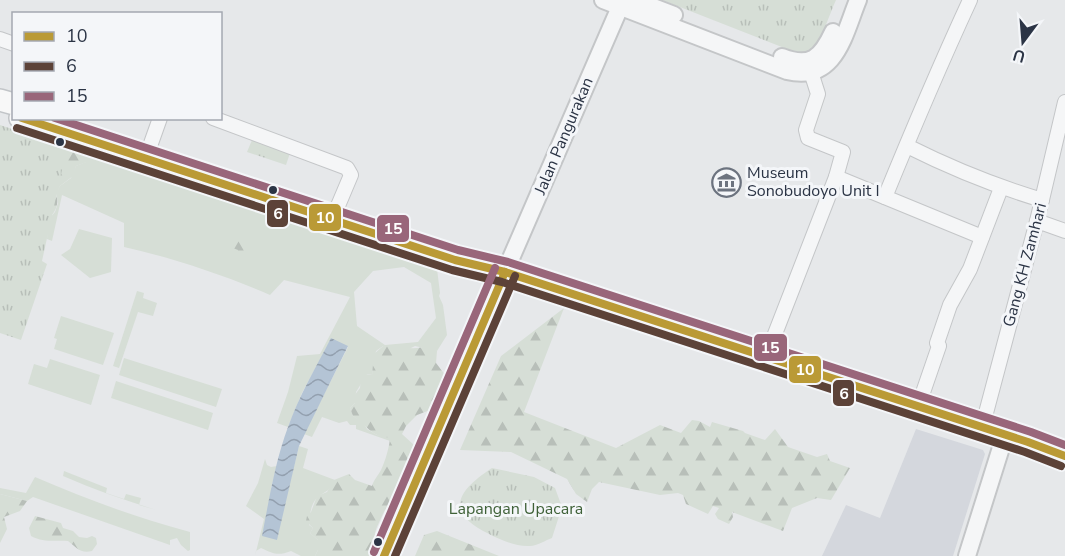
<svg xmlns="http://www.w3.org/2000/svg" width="1065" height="556" viewBox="0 0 1065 556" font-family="'Nunito Sans',sans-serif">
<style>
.built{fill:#d4d7dd}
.grass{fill:#d6ded6;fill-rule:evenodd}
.forest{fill:url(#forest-firs)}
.park{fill:url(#park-tufts)}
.water{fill:url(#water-waves)}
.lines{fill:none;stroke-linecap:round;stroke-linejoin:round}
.minor-casing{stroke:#c4c6c8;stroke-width:16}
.tertiary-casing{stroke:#c4c6c8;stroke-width:20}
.secondary-casing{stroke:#c4c6c8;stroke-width:21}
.primary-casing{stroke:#c2c5c8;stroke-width:24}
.minor{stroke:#f5f6f7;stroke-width:14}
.tertiary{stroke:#f5f6f7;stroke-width:16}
.secondary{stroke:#f8f8f8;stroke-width:18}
.primary{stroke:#f8f8f8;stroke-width:21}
.bus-1-casing{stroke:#f4f6f9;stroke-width:12}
.bus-2-casing{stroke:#f4f6f9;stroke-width:12}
.bus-3-casing{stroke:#f4f6f9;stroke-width:12}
.bus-1{stroke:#ba9a36;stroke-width:8}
.bus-2{stroke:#5c4238;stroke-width:8}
.bus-3{stroke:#99667a;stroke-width:8}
.bus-dot{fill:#2b3445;stroke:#f4f6f9;stroke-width:2}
.labels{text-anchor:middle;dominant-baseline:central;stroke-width:6;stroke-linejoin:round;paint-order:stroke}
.street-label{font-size:16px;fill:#2b3445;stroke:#f4f6f9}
.poi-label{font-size:16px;fill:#2b3445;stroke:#f4f6f9;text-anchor:start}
.park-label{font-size:16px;fill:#3f6138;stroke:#f4f6f9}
.line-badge{stroke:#f4f6f9;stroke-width:2}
.badge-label{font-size:16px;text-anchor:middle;font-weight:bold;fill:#fff}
</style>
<defs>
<pattern id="forest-firs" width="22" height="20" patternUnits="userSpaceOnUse" patternTransform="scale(1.5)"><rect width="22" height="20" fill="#d6ded6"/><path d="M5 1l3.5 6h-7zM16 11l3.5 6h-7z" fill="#b8bfb9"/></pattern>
<pattern id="park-tufts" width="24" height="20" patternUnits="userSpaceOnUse" patternTransform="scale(1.5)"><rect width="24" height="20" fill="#d6ded6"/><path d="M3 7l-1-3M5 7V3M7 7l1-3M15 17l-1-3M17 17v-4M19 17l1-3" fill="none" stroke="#b8bfb9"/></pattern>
<pattern id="water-waves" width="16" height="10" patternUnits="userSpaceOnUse" patternTransform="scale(1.5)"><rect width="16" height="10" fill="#b4c4d5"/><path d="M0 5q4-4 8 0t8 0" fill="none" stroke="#93a0af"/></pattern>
</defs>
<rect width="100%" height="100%" fill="#e6e8ea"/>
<path class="built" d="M916,429l67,21 2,4 -32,102h-131l24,-51 34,13z"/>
<g class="grass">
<path d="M87,155l350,114 3,24 -1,3 4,9 4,30 -10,16 -22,-5 -6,3 -26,-3 -7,5 -4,24 -5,-1 -11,18 -1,11 -5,5 3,8 10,6 4,7 10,6 13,2v4l-34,-12v-4h-6l-3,-4 -8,2 -17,-6 -10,20 -8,-3 44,-87 -17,-8 -29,54 -14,34 -11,-4 11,-31 9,-36 23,-2 30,-57 -66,-17 -14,15c-46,-20 -97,-37 -146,-48v-24l-62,-28 -10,46 -5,-2 1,-19 7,-8 3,-9 -2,-10 4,-7 11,-8 5,-12 10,-4zM404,267l27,16 5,35 -18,24 -33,3 -28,-19 -3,-34 19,-21z"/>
<path d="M79,229l33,9 -1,34 -21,6 -29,-23 9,-6z"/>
<path d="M137,291l7,2 -1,5 14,5 -4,13 -15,-4 -19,56 -6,-2z"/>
<path d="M61,316l53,17 -11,32 -49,-16 3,-10 -3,-1z"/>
<path d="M124,358l98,31 -6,18 -97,-32z"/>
<path d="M50,359l50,16 -9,30 -63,-21 6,-20 13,4z"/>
<path d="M116,381l97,32 -5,17 -97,-32z"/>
<path d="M299,446l9,3 -5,19 32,12c-8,14 -7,9 -17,17 -8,7 -8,18 -9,28l4,3 -3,5 8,7v10l-3,6h-14l-10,-5c-13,5 -17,3 -30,-3l-5,3 -1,5 9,-37 -18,-13 12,-23 7,-24 2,6 4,2 6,-1 -6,22 18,-2z"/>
<path d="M64,471l43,17 -1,5 18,6 2,-5 15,4 -2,7 17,5c-32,-10 -63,-21 -93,-34z"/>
<path d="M35,477c51,22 102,41 155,55v18l-2,1 -7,-6 -4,-7 -7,2v5l-137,-48 -6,4 -27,-7v-6l26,5z"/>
</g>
<g class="forest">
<path d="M50,142c9,-1 12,3 19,6 7,3 12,2 18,9v5l-11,4 -3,10 -13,10 -4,9c4,10 -2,18 -8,25l1,10 -4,11z"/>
<path d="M232,235l12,4 1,5 9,4 1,5 -6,5 -1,8 -8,-3 -3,-5 1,-8 -13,-5v-3z"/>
<path d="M564,308l-40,104 92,36 44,-23 21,8 11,-13 7,1 11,6 2,-5 31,9 2,2 20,7 10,-11 13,18 29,10 10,-3 3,7 20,7 -19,32 -14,-2 -25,10 -9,23 -51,-19 1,5 -4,7 -11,-5 -3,-5 4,-6 -6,-2 -5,8 -22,-10 -3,-9 -5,-2 -18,2 -61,-13 -7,7 -5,13 -11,-8 -9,-15 -56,-27 -51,-2 41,-94z"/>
<path d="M428,345l9,6 -1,12 10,13 -8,31 -21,8 -11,11 -4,8 12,11 5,-2 6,2 -23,59 -17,6c-2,4 -11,22 -10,25 0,4 3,7 4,10l-3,11h-61l3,-6v-10l-8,-7 3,-5 -7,-7 1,-5 4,-4 6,-16 10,-4 7,-12 15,-6 6,6 17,6c2,-7 6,-10 9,-16 4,-8 9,-25 9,-33 -17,2 -24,-13 -37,-21l-3,-8 5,-5 -1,-7 6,-8 1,-11 4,-3 7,1 2,-21 9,-8c15,-1 31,6 45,-1z"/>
<path d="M0,494l27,7 -7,10 -16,6 3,12 -7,14z"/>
<path d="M35,516l26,7 2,5 10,3 6,6 8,1 5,-2 4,2 1,6 -5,7c-12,3 -16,-4 -24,-10 -13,-1 -24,2 -37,-5l-2,-8z"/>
<path d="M437,531l62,25h-84l9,-21z"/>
</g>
<g class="park">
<path d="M662,0h174c-7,14 -16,51 -34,53 -3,0 -7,-1 -10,-2z"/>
<path d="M0,125l67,22 -25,114 5,3 -26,76 -21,-7z"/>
<path d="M252,140l38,13 -4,12 -39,-13z"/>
<path d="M492,468l42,9 21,11 7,19 -10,31c-6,2 -15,8 -22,8 -14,1 -29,-6 -41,-12 -45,-22 -32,-43 3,-66z"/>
</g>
<path class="water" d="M331,338l17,8 -49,100 -22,94 -15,-4c7,-36 13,-74 26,-109 11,-31 28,-60 43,-89z"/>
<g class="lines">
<defs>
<g id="minor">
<path d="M0,39l14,5"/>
<path d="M213,118l134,50 4,7 -19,45"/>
<path d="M907,146c44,22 88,40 135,54"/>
<path d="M149,149l11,-31"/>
<path d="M836,177l146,60"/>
<path d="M885,197c27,-66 55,-132 85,-197"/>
<path d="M1037,221l28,10"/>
<path d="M766,357l70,-180 7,-25 -35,-14 -2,-8 12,-36 -7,-22"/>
<path d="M918,407l21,-61 -2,-3 13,-38 20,-36 31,-81"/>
<path d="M982,428l55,-207 28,-119"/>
</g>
<g id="tertiary">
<path d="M603,0l184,71c49,12 57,-37 71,-71"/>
<path d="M635,0l39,15"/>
<path d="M782,57c28,11 39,1 51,-25"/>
<path d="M505,272l118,-272"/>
<path d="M967,556l38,-121"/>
</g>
<path id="secondary" d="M384,556l121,-284"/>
<g id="primary">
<path d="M0,100l14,4"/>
<path d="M20,118l435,142 50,12 523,170 37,14"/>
</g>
</defs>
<use href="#minor" class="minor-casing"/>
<use href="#tertiary" class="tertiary-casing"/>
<use href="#secondary" class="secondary-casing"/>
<use href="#primary" class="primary-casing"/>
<use href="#minor" class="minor"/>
<use href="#tertiary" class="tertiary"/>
<use href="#secondary" class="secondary"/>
<use href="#primary" class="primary"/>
<defs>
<g id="bus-1">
<path d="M22,118l433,142 50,12 523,170 37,14"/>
<path d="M384,556l121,-284"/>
</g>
<g id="bus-2">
<path d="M17,128l435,142 50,12 523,170 36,14"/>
<path d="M395,556l120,-280"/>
</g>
<g id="bus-3">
<path d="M55,118l403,132 50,12 523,170 34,13"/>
<path d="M374,552l121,-284"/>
</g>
</defs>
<use href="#bus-1" class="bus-1-casing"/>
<use href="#bus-2" class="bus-2-casing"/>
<use href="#bus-3" class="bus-3-casing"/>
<use href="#bus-1" class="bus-1"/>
<use href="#bus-2" class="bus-2"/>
<use href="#bus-3" class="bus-3"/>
</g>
<defs>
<symbol id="museum-ring" viewBox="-11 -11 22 22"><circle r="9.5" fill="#f4f6f9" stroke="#6c737f" stroke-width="1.5"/><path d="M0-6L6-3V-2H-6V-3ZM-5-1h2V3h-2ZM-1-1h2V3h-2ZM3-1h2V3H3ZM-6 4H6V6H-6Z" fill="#6c737f"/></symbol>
</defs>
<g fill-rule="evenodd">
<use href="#museum-ring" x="710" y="166" width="33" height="33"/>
</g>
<g class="bus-dot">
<circle cx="60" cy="142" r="5"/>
<circle cx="273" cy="190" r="5"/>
<circle cx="378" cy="542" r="5"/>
</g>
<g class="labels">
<g class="street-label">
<text transform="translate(564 136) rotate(-67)">Jalan Pangurakan</text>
<text transform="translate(1025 265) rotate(-75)">Gang KH Zamhari</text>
</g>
<g class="poi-label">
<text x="747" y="173">Museum<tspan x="747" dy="18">Sonobudoyo Unit I</tspan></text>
</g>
<g class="park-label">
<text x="516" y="509">Lapangan Upacara</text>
</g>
</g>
<g class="line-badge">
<rect x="266" y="199" width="23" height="29" rx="6" fill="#5c4238"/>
<rect x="308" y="203" width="34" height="29" rx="6" fill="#ba9a36"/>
<rect x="376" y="214" width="34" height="29" rx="6" fill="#99667a"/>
<rect x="753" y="333" width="35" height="29" rx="6" fill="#99667a"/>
<rect x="788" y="355" width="34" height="29" rx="6" fill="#ba9a36"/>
<rect x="832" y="379" width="23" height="28" rx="6" fill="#5c4238"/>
</g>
<g class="badge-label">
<text x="278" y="219">6</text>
<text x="325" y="223">10</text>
<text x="393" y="234">15</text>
<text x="770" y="353">15</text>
<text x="805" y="375">10</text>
<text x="844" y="399">6</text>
</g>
<rect x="12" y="12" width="210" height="108" fill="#f4f6f9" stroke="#a4a8b1" stroke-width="1.5"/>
<rect x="24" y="32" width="30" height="9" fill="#ba9a36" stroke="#a4a8b1" stroke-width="1.5"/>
<text x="66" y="42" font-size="18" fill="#2b3445">10</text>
<rect x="24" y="62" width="30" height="9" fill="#5c4238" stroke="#a4a8b1" stroke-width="1.5"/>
<text x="66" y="72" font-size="18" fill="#2b3445">6</text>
<rect x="24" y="92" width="30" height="9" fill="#99667a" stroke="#a4a8b1" stroke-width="1.5"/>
<text x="66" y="102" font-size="18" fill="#2b3445">15</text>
<g transform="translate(1023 42) rotate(196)" stroke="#f4f6f9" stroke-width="4.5" paint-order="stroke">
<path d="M0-4.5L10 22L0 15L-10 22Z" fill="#2b3445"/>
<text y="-9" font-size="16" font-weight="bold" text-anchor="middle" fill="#2b3445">U</text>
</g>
</svg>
